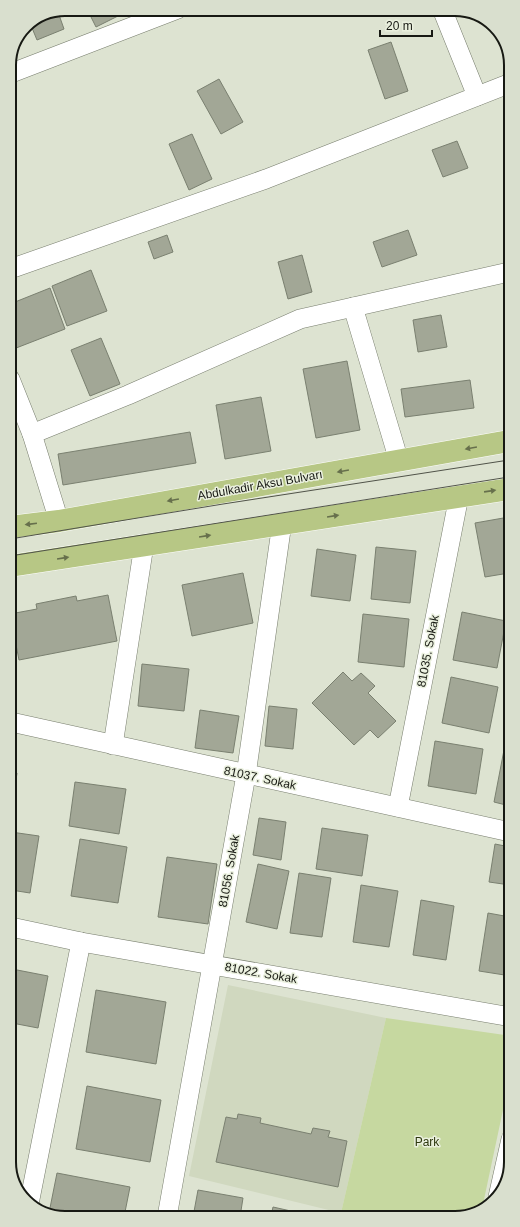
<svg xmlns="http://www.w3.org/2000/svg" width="520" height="1227" viewBox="0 0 520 1227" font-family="Helvetica,sans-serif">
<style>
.built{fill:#d0d8bf}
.green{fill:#c6d8a0}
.building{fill:#a2a796;stroke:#7a8070}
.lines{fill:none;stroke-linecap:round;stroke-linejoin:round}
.street-casing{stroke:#787e6e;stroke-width:20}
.primary-casing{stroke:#fff;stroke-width:23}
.street{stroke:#fff;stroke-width:19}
.primary{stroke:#b7c785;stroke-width:22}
.tram{stroke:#505349;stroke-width:1}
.oneway{fill:#67704c}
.labels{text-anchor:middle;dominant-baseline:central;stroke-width:3;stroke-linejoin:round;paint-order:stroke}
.street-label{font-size:12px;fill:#171913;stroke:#eaf0de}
.park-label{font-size:12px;fill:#2e390f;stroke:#eaf0de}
.rim{fill:none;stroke:#171913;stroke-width:2}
</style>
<rect width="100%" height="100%" fill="#dde3d1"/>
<path class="built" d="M228,985l158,33 -45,195 -152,-37z"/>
<path class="green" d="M386,1018l125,18v36l-29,137 -9,6 -116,1 -16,-3z"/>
<g class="building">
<path d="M87,9h33l2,5 -26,13z"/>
<path d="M58,12l6,17 -27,11 -7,-17z"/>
<path d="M391,42l17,49 -23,8 -17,-49z"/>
<path d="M219,79l24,43 -22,12 -24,-43z"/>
<path d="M192,134l20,45 -23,11 -20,-46z"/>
<path d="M457,141l11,27 -25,9 -11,-27z"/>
<path d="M408,230l9,25 -35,12 -9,-25z"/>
<path d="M167,235l6,17 -19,7 -6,-17z"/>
<path d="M302,255l10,37 -24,7 -10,-37z"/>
<path d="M91,270l16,41 -40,15 -15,-40z"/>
<path d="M50,288l15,41 -54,21 -1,-46z"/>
<path d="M441,315l6,32 -29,5 -5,-32z"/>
<path d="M101,338l19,46 -30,12 -19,-46z"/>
<path d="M347,361l13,69 -44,8 -13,-69z"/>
<path d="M470,380l4,28 -69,9 -4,-28z"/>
<path d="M261,397l10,54 -46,8 -9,-54z"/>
<path d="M190,432l6,31 -133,22 -5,-31z"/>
<path d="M10,469l6,24 -6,1z"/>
<path d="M509,517v56l-24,4 -10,-54z"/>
<path d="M376,547l40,4 -6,52 -39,-4z"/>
<path d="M317,549l39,6 -6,46 -39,-5z"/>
<path d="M243,573l10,50 -61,13 -10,-51z"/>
<path d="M108,595l9,46 -98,19 -9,-46 27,-5 -1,-5 40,-8 1,5z"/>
<path d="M462,612l44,9 -9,47 -44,-8z"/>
<path d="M363,614l46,5 -5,48 -46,-5z"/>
<path d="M142,664l47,5 -5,42 -46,-5z"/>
<path d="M343,672l9,9 9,-8 14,13 -7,7 28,28 -18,17 -8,-8 -16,15 -42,-42z"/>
<path d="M451,677l47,10 -9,46 -47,-10z"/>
<path d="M269,706l28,3 -4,40 -28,-3z"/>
<path d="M200,710l39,6 -6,37 -38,-5z"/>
<path d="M435,741l48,8 -7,45 -48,-8z"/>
<path d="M504,750l6,1v55l-16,-4z"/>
<path d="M11,772l6,1 -6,40z"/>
<path d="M75,782l51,7 -7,45 -50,-8z"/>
<path d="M259,818l27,4 -5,38 -28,-5z"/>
<path d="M322,828l46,7 -6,41 -46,-7z"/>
<path d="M11,832l28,4 -9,57 -19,-3z"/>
<path d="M80,839l47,8 -9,56 -47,-7z"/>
<path d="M495,844l15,3v38l-21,-3z"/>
<path d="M167,857l50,7 -9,60 -50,-7z"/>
<path d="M258,864l31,7 -12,58 -31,-7z"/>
<path d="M299,873l32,5 -9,59 -32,-4z"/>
<path d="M361,885l37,6 -9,56 -36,-5z"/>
<path d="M421,900l33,6 -8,54 -33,-5z"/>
<path d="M488,913l22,4 1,59 -32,-5z"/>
<path d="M12,969l36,7 -10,52 -26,-5z"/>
<path d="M96,990l70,12 -10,62 -70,-12z"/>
<path d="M87,1086l74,14 -11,62 -74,-13z"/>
<path d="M238,1114l23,4 -1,5 51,11 2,-6 17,3 -2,6 19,4 -9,46 -122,-25 10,-45 11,2z"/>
<path d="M57,1173l73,14 -6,30 -63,1 -12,-5z"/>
<path d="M198,1190l45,8 -3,19h-47z"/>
<path d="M273,1207l40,9h-42z"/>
</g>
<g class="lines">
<defs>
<g id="street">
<path d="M442,9l35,87"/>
<path d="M9,74l169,-65"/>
<path d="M10,269l256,-90 242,-95"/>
<path d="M353,307l46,154"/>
<path d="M10,379l22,55 27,87"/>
<path d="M32,434l96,-39 172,-76 209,-47"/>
<path d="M11,722l499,110"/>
<path d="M113,745l31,-200"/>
<path d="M398,807l61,-311"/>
<path d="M11,927l70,15 430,75"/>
<path d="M498,1197l13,-58"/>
<path d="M29,1204l52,-262"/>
<path d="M167,1217l79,-442 36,-252"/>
</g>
<g id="primary">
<path d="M10,527l49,-6 450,-80"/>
<path d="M10,566l499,-77"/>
</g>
</defs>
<use href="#street" class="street-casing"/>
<use href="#primary" class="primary-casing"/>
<use href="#street" class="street"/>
<use href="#primary" class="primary"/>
<g class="tram">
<path d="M10,539l213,-35 286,-44"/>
<path d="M10,556l499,-79"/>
</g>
</g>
<defs><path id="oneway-solid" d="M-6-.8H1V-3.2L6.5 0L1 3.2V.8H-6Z"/></defs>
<g class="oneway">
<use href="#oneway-solid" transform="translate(471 448) rotate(170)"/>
<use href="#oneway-solid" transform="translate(343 471) rotate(170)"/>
<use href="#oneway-solid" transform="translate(490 491) rotate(-8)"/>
<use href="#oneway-solid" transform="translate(173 500) rotate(170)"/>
<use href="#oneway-solid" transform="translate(333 516) rotate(-9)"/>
<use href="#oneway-solid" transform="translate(31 524) rotate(173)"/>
<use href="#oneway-solid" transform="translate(205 536) rotate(-9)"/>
<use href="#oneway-solid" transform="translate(63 558) rotate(-9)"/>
</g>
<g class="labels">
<g class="street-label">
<text transform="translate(260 485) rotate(-10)">Abdulkadir Aksu Bulvarı</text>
<text transform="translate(428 651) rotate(-79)">81035. Sokak</text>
<text transform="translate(260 778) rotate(12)">81037. Sokak</text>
<text transform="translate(229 871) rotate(-80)">81056. Sokak</text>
<text transform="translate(261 973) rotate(10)">81022. Sokak</text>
</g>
<g class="park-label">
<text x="427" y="1142">Park</text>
</g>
</g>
<path d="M0 0H520V1227H0ZM65 16H455A49 49 0 0 1 504 65V1162A49 49 0 0 1 455 1211H65A49 49 0 0 1 16 1162V65A49 49 0 0 1 65 16Z" fill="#d9dfce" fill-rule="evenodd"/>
<path class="rim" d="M65 16H455A49 49 0 0 1 504 65V1162A49 49 0 0 1 455 1211H65A49 49 0 0 1 16 1162V65A49 49 0 0 1 65 16Z"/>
<path d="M380 30v6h52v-6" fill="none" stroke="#171913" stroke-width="2"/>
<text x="386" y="30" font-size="12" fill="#171913" stroke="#eaf0de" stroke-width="3" paint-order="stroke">20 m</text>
</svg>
